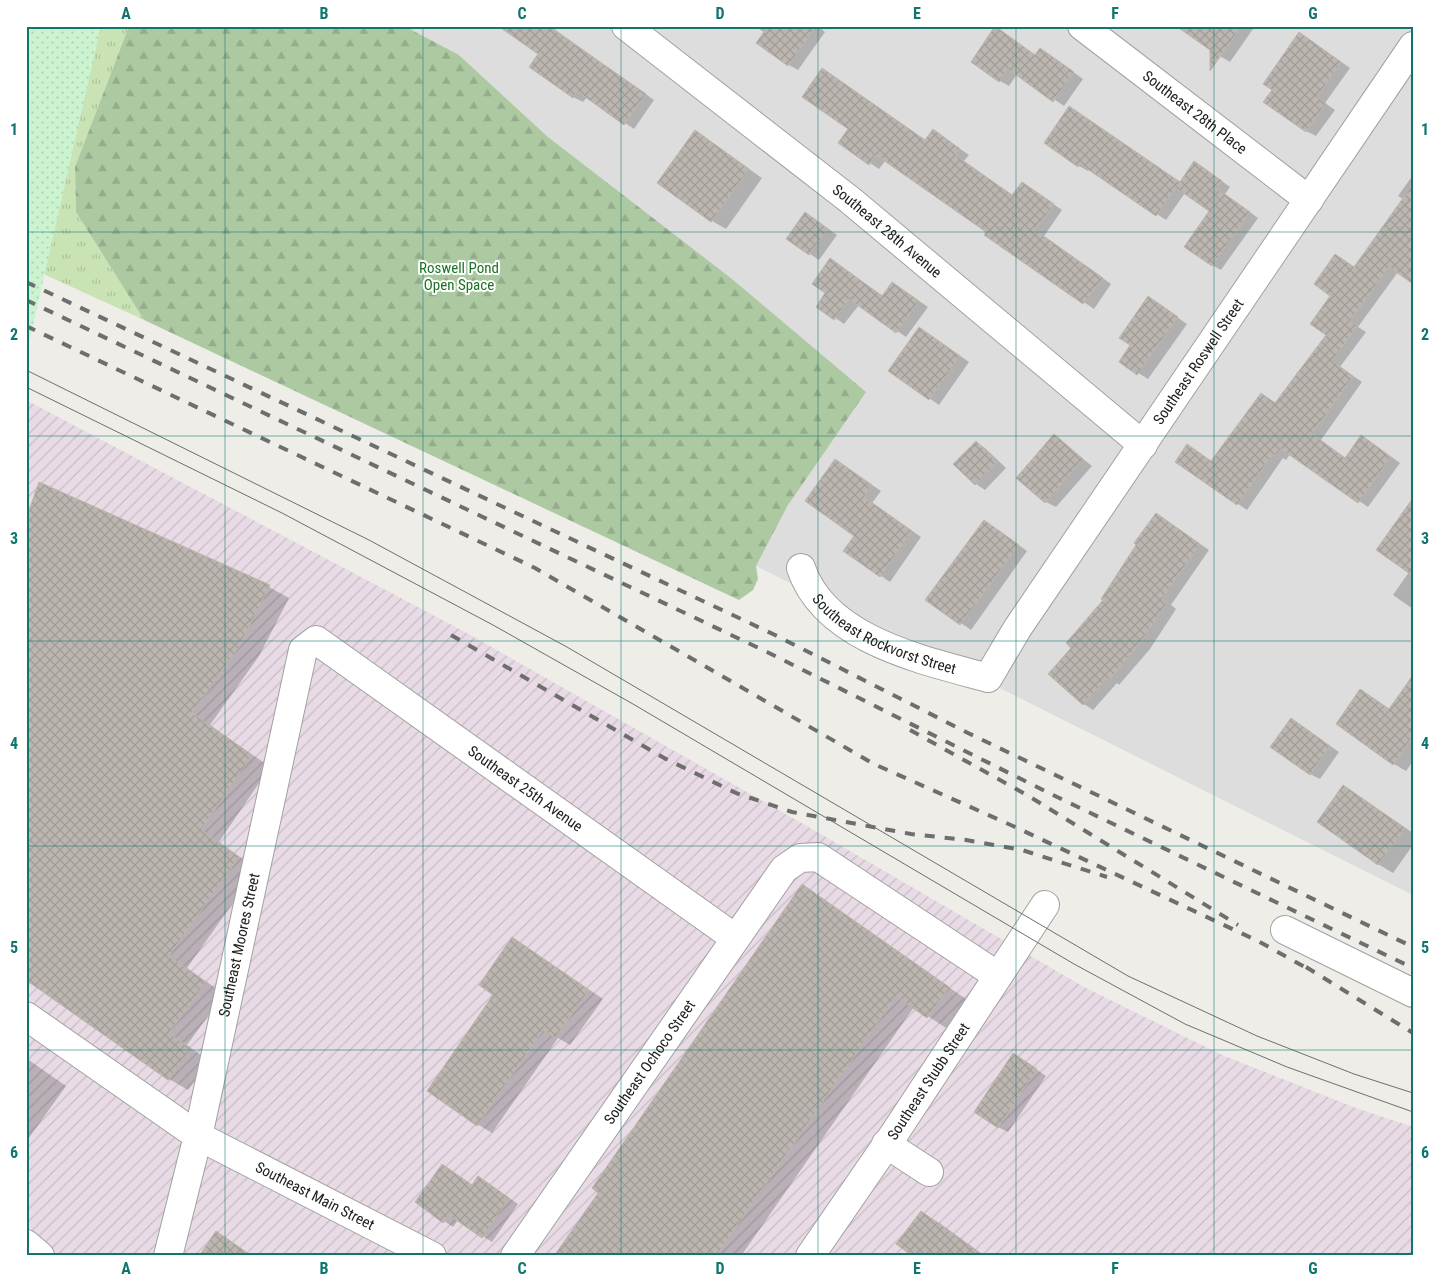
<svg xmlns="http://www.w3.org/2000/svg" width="1439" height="1282" viewBox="0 0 1439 1282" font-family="'Roboto Condensed',sans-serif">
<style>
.residential{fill:#dedddd}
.industrial{fill:url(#industrial-furrows)}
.grass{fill:url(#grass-tufts)}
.forest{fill:url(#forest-firs)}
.park{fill:url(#park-dots)}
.shadow{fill:#0003}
.building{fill:url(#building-cross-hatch);stroke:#bfb5ac}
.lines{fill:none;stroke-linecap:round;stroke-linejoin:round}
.minor-casing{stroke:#a1a1a1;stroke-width:30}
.minor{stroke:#fff;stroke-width:28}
.tram{stroke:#6e6e6e;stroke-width:1}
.rail{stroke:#6e6e6e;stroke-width:4;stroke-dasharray:10 10;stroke-linecap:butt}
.grid{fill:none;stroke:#0f766e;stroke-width:1;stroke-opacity:0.55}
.labels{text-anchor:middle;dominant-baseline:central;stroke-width:4;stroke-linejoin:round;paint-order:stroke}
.street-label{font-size:15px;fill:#202020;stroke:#fff}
.park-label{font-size:15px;fill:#1a7224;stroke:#fff}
.neatline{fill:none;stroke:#0f766e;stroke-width:2}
.grid-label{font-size:16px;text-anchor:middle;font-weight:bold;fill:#0f766e}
</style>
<defs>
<pattern id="industrial-furrows" width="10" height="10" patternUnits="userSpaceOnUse" patternTransform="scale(1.25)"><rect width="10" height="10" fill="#e8dbe5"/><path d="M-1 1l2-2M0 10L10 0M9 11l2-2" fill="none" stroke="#c7bcc4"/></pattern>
<pattern id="grass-tufts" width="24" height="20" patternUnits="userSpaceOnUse" patternTransform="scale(1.25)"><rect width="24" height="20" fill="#cae3b4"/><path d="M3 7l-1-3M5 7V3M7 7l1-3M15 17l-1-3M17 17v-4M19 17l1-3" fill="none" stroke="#adc29a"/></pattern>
<pattern id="forest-firs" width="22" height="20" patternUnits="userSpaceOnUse" patternTransform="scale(1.25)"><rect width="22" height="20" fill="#acc9a2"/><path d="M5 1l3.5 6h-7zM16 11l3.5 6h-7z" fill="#94ac8b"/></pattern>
<pattern id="park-dots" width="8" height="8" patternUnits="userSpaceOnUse" patternTransform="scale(1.25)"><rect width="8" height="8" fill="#cbf3d0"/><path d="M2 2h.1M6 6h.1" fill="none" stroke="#aed0b2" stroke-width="1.8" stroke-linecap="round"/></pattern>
<pattern id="building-cross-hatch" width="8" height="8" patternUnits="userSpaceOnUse" patternTransform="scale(1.25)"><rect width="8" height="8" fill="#bcb6b1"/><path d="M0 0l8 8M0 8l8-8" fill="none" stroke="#a19c98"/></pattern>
</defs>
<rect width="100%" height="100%" fill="#efede8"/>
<path class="residential" d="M386,26h1027v869l-657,-329 32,-61 -150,-298 -90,-70 -89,-82z"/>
<path class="industrial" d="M26,400l439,232 347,197 272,158 138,68 134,53 57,19v129h-1387z"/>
<path class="grass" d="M62,26h67l-54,141 1,45 68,108 -118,-54z"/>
<path class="forest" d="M129,26h275l55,29 89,82 184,142 134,113 -78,113 -32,61 2,13 -5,11 -14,10 -595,-280 -68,-108 -1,-45z"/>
<path class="park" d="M26,26h75l-75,330z"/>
<g class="shadow">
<path d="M500,26h50l104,74 -20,29 -47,-32 -4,5 -10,-5 -33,-43z"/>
<path d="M755,26h63l7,6 -27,38 -9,-5 -24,-32z"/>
<path d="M1192,26h63l-25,36 -10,-6z"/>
<path d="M1005,34l31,22 14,-1 33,24 -19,27 -47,-32 -8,12 -9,-5z"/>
<path d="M1308,39l42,29 -25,35 10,7 -19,26 -10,-5 -33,-41z"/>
<path d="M943,137l26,18 -5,6 49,35 19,-7 30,21 -18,26 67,48 -17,25 -108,-74 2,-4 -102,-71 -7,9 -39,-26 86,-2z"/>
<path d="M709,141l53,37 -36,51 -14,-8z"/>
<path d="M1046,142l135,41 23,-15 26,19 -5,7 33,24 -37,52 -9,-5 -1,-54 -26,-18 -19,27 -76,-51 -2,2 -9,-5z"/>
<path d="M1413,175v107l-15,-10 -40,55 8,5 -26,35 22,15 -41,58 25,19 25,-17 29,21 -32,44 -78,-53 -4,6 -3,-2 -36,52 -70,-48h35l49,-68 15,9 23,-33 3,2 26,-37 8,-80 19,13 48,-69 -5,-3z"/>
<path d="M815,219l22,16 -18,25 -31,-21z"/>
<path d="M831,260l52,36 10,-13 35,24 -22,30 -47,-32 -15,19 -26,-18 9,-13z"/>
<path d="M1149,298l38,26 -39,55 -27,-17 11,-17z"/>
<path d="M929,334l40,28 -30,43 -49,-34z"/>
<path d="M1054,436l38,30 -36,41 -10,-5z"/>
<path d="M976,442l9,6 21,20 -21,22 -9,-6 -22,-20z"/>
<path d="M835,460l46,31 -9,12 49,34 -31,45 -45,-31 11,-16z"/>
<path d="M40,483l229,104 20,11 -30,58 -49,69 60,42 -51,75 38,27 -70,99 37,26 -37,51 22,16 -21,29 -19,-11z"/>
<path d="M1413,502v107l-20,-14 16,-23z"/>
<path d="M1156,514l53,36 -38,55 5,4 -26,40 -31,36 -2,-2 -24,27 -9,-6 -11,-56z"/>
<path d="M993,527l34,24 -56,79 -44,-30z"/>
<path d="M1413,677v84l-7,10 -12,-7 -4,-54z"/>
<path d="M1300,725l39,27 -19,27 -10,-5z"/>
<path d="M1344,786l69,47v12l-20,28 -15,-9z"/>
<path d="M802,886l164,113 -20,29 -32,-21 -173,249h-177l36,-64z"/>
<path d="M513,938l90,61 -33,46 -12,-7 -66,95 -15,-9 18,-129z"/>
<path d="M26,1058l40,28 -40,56z"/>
<path d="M1023,1060l23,16 -38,56 -10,-5z"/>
<path d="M442,1165l31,21 15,-3 30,21 -26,38 -34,-22 -5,7 -9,-6z"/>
<path d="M921,1212l20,12 44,32h-71z"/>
</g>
<g class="building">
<path d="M498,26h50l98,68 -22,31 -47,-34 -4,7 -44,-31 9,-13z"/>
<path d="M768,26h48l-28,40 -32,-23z"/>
<path d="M995,26l40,29 5,-7 34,24 -21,30 -45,-33 -9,13 -28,-20z"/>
<path d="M1176,26h66l-32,45v-21z"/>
<path d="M1299,32l42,30 -24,35 9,6 -20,29 -43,-30 9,-12 -9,-6z"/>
<path d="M822,68l103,72 8,-11 27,20 -5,6 57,40 10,-13 32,22 -19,26 68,48 -20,26 -99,-69 2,-3 -110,-77 -7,10 -31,-22 10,-14 -46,-32z"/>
<path d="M1069,106l111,76 14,-21 28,20 -6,7 34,24 -38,54 -28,-19 25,-36 -33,-23 -20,28 -76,-52 -2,3 -34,-24z"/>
<path d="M695,130l54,39 -38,53 -54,-39z"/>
<path d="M1413,184v100l-24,-17 -39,54 7,5 -25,35 21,15 -41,58 33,24 16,-23 30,22 -33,46 -77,-54 -5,7 -3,-2 -36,51 -62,-43 12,-18 24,17 50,-68 14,10 51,-68 -16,-11 20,-28 -16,-12 21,-30 19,13z"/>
<path d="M805,212l23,17 -19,26 -23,-16z"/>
<path d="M830,258l52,38 10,-14 27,19 -23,32 -47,-34 -15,21 -18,-13 9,-14 -13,-9z"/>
<path d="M1148,296l30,21 -41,58 -18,-13 11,-17 -11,-7z"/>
<path d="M919,327l41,29 -31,44 -41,-29z"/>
<path d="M1054,434l29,25 -38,44 -29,-25z"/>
<path d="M976,441l21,21 -22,23 -22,-21z"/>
<path d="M835,459l37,26 -8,12 48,34 -32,46 -37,-26 11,-15 -49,-35z"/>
<path d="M39,482l231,103 -30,60 -48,68 60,42 -51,75 38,27 -70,99 37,26 -37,51 22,16 -23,31 -142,-100v-461z"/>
<path d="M1413,498v78l-37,-26z"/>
<path d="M1156,513l44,31 -38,55 6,3 -28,41 -31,37 -2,-2 -24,27 -35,-31 23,-26 -5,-5 37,-43 -2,-1 35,-54 -2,-2z"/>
<path d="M984,520l35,25 -59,80 -35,-25z"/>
<path d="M1413,675v61l-20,29 -57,-41 24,-35 29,20z"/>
<path d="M1291,718l39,28 -20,29 -40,-28z"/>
<path d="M1343,785l62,43 -27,37 -61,-43z"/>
<path d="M802,884l147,103 -22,31 -31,-22 -180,260h-162l44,-63 -6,-5z"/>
<path d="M512,937l77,53 -34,48 -12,-8 -66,96 -50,-35 66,-96 -14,-10z"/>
<path d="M1013,1053l24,16 -39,59 -24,-16z"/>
<path d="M442,1164l30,21 6,-9 31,22 -27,40 -33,-23 -6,8 -28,-21z"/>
<path d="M921,1211l63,45h-72l-16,-12z"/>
<path d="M216,1231l36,25h-53z"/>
</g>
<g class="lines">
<defs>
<g id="minor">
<path id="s1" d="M626,26l224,174 293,245"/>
<path id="s2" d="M1082,26l227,174"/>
<path id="s3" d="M801,568c24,72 122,92 187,110l29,-49 396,-583"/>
<path d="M1285,930l128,63"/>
<path id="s4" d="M26,1016l172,120 234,120"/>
<path d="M886,1144l43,28"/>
<path d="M26,1244l14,12"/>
<path id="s5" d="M168,1256l30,-120 105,-486 13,-10 419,298"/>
<path id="s6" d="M515,1256l269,-387 16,-11 18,-1 180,119"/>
<path id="s7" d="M810,1256l84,-122 151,-229"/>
</g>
</defs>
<use href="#minor" class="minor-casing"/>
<use href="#minor" class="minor"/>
<g class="tram">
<path d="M26,370l343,170 198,107 561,329 129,60 97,38 59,19"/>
<path d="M26,387l256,126 211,112 140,79 441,260 111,60 102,43 126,45"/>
</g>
<g class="rail">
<path d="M26,282l749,353 193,98 445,214"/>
<path d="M26,300l741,352 286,143 360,173"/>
<path d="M26,326l509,242 339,196 139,62 245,115 54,30"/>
<path d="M451,635l215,124 70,34 56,19 119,22 55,6 56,10 85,27"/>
<path d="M910,730l117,65 211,130"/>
<path d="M1306,967l107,66"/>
</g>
</g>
<path class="grid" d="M225,26v1230M423,26v1230M621,26v1230M818,26v1230M1016,26v1230M1214,26v1230M26,232h1387M26,436h1387M26,641h1387M26,846h1387M26,1050h1387"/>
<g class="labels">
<g class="street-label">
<text stroke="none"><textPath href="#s2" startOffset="142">Southeast 28th Place</textPath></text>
<text stroke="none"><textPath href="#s1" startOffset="332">Southeast 28th Avenue</textPath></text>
<text stroke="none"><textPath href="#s3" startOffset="606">Southeast Roswell Street</textPath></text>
<text stroke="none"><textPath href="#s3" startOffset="112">Southeast Rockvorst Street</textPath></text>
<text stroke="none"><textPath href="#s5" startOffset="894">Southeast 25th Avenue</textPath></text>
<text stroke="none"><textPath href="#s5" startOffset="319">Southeast Moores Street</textPath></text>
<text stroke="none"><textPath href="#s6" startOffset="236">Southeast Ochoco Street</textPath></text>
<text stroke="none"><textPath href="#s7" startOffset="211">Southeast Stubb Street</textPath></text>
<text stroke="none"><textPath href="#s4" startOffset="341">Southeast Main Street</textPath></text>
</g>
<g class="park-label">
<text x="459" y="268">Roswell Pond<tspan x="459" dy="17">Open Space</tspan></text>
</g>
</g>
<rect width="1439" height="1282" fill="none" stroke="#ffffff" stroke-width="55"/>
<rect x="28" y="28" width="1384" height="1226" class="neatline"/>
<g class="grid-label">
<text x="126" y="19">A</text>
<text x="324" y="19">B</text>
<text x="522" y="19">C</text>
<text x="720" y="19">D</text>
<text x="917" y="19">E</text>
<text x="1115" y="19">F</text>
<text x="1313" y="19">G</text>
<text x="14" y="135">1</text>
<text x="1425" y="135">1</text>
<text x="14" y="340">2</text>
<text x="1425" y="340">2</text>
<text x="14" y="544">3</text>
<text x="1425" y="544">3</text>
<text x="14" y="749">4</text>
<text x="1425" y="749">4</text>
<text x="14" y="953">5</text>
<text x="1425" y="953">5</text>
<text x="14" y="1158">6</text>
<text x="1425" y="1158">6</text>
<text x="126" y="1274">A</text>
<text x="324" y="1274">B</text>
<text x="522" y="1274">C</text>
<text x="720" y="1274">D</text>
<text x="917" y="1274">E</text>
<text x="1115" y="1274">F</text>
<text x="1313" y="1274">G</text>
</g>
</svg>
